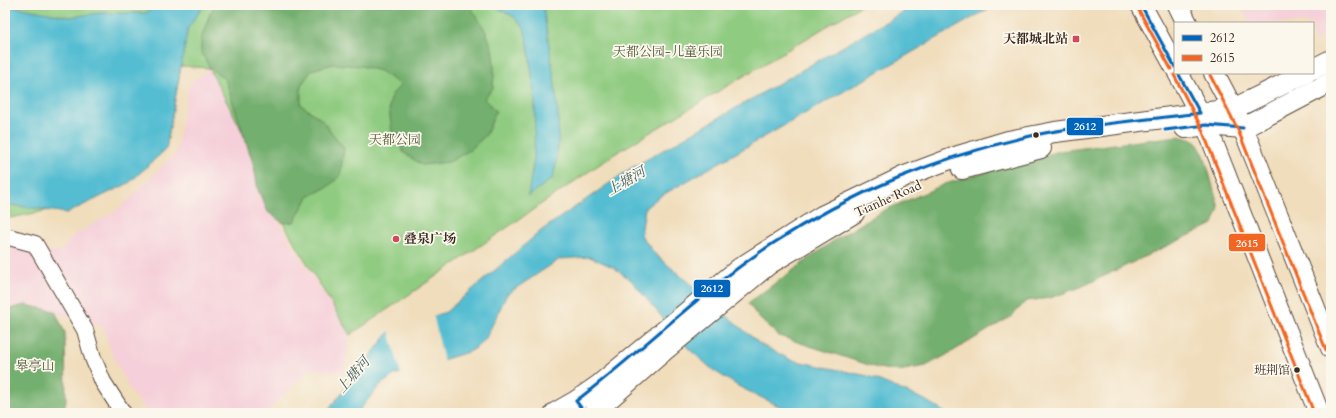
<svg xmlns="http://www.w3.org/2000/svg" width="1336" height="418" viewBox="0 0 1336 418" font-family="Cardo,'Noto Serif SC',serif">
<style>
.built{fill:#f5cfd9}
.green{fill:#8fcb80;stroke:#657a4f}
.forest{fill:#73af6e;stroke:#576c46}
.water{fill:#55bdd2;stroke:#487478}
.pier{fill:#f0ddbc}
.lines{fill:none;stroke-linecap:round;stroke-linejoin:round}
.minor-casing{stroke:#564536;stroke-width:18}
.major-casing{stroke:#564536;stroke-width:22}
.minor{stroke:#fff;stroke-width:16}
.major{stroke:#fff;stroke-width:20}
.bus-1-casing{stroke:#fbf7ec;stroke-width:6}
.bus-2-casing{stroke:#fbf7ec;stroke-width:6}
.bus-1{stroke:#0065bd;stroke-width:3}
.bus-2{stroke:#f26522;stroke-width:3}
.poi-dot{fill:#d1495b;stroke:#fbf7ec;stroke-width:1.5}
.bus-dot{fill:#3b2a1e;stroke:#fbf7ec;stroke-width:1.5}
.labels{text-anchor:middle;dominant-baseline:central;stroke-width:3.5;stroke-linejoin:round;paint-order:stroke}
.bus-label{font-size:12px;fill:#3b2a1e;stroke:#fbf7ec;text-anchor:end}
.poi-label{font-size:13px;font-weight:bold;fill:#3b2a1e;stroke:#fbf7ec;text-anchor:end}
.park-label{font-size:13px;fill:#545a3b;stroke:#fbf7ec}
.street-label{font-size:13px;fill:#3b2a1e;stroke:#fbf7ec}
.water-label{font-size:14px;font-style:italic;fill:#445d5d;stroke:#fbf7ec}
.line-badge{stroke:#fbf7ec;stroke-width:1.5}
.badge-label{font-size:11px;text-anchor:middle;font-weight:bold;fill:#fff}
</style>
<rect width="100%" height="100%" fill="#fbf7ec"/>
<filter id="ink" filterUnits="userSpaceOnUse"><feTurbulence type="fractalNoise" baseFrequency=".025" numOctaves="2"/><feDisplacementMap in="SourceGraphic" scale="8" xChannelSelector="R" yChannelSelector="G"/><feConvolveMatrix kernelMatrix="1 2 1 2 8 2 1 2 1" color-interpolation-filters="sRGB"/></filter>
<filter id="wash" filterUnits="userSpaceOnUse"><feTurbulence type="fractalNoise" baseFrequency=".012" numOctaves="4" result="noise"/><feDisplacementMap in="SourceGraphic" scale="16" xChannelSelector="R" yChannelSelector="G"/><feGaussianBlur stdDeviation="0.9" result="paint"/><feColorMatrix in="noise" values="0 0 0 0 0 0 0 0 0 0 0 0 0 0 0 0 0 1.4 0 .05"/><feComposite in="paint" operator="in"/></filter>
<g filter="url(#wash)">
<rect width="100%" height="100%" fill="#f0ddbc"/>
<g class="built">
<path d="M1239,5h92v29l-14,6h-4v-17h-62z"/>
<path d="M210,68l15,11 29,87 4,24 10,22 8,6 74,117 -6,37 -36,-2 -42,43h-118l-18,-23 -16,-32 -11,-32 -78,-21 -20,5v-63l56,5 11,-16 46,-26 58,-57 13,-69z"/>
</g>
<path class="green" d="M5,5h857l-246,148 -266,182 -67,-112 -44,-98 -30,-57 -28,-2 -15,83 -116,61 -45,9z"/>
<g class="forest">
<path d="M215,5h254c21,30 28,45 24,83l-9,11 12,12 -10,24 -16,15 -21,12 -27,3 -18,-12 -12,-21 -3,-24 3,-14 9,-9 -21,-14 -19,-5 -28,-2 -21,6 -11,15v20l20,14 23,29 -4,28 -11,10 -21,11 -14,25 -11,1 -15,-11 -10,-22 -4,-24 -29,-87 -15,-11 -9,-16v-14l9,-24z"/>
<path d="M1178,136l17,4 9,15 15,53 -6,16 -132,63 -31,11 -24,3 -14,15 -62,37 -24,13 -28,5 -20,-3 -99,-32 -20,-18 -11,-15 88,-64 47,-28 62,-27 115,-33z"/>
<path d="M25,305l30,6 10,22 1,67 -3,13h-58v-103z"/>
</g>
<g class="water">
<path d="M5,5l64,12 32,-4h44l14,-8h45l-16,23 -22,121 -37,34 -62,30 -62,-9z"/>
<path d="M492,5h51c7,56 24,118 10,173l-25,18 6,-37 1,-59 -7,-56 -4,-16 -11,-12z"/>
<path d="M915,5h80l-336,192 -14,11 -4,27 13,18 106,91 31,16 77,16 57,24 21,13h-152l-5,-2 -51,-25 -25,-16 -26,-23 -56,-67 -18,-13 -23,-10 -30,2 -53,35 -22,46 -14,11 -77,24 -14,10 -23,28h-31l64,-82 56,-19 96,-82 88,-61z"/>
</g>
<path class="pier" d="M433,314l11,48 -43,13 -12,-45z"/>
</g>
<g filter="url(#ink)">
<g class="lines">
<defs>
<path id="minor" d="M5,236l30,8 50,86 8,28 10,24 20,31"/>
<g id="major">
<path d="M1141,5l34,62"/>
<path d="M1178,5l9,18"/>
<path d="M1313,69l18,-9"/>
<path d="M1178,73l28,52 113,288"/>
<path d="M1214,73l29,55 88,220"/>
<path d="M1185,128l21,-3 37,3"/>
<path d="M1243,128l88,-46"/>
<path d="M962,169l79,-21"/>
<path d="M555,413l21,-12 23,-16 141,-117 82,-52 83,-40 53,-20 50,-15 47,-9 178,-23 73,-36"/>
<path d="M593,413l73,-64 103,-85 85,-51"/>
</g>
</defs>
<use href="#minor" class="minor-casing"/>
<use href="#major" class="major-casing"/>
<use href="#minor" class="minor"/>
<use href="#major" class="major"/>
<defs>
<g id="bus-1">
<path d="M1141,5l34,62"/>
<path d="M1165,130l41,-5 37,3"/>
<path d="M585,413l-9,-12c67,-51 126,-111 196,-157 79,-52 171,-89 263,-109 54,-11 110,-15 165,-22l-22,-40"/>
</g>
<g id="bus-2">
<path d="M1137,7l34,62"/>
<path d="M1174,75l27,52 113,286"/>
<path d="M1210,75l28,55 88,220"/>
</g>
</defs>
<use href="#bus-1" class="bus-1-casing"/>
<use href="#bus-2" class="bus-2-casing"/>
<use href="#bus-1" class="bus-1"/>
<use href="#bus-2" class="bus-2"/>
</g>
</g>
<g class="poi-dot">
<rect x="1072" y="35" width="8" height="8" rx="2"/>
<circle cx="396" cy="239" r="4"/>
</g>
<g class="bus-dot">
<circle cx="1036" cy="135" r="3.5"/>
<circle cx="1297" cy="370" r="3.5"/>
</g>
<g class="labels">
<g class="bus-label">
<text x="1290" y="370">班荆馆</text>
</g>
<g class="poi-label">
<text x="1068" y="39">天都城北站</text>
<text x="404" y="239" text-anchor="start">叠泉广场</text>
</g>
<g class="park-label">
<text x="668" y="52">天都公园-儿童乐园</text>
<text x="395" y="140">天都公园</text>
<text x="35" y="366">皋亭山</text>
</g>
<g class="street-label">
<text transform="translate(888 199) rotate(-24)">Tianhe Road</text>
</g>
<g class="water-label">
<text transform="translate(626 181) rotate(-30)">上塘河</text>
<text transform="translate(353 375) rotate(-49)">上塘河</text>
</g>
</g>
<g class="line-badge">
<rect x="1066" y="117" width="38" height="19" rx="4" fill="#0065bd"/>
<rect x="1228" y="233" width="38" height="19" rx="4" fill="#f26522"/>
<rect x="693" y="279" width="38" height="19" rx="4" fill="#0065bd"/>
</g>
<g class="badge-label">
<text x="1085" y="130">2612</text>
<text x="1247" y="247">2615</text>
<text x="712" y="292">2612</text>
</g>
<rect width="1336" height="418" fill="none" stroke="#fbf7ec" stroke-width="20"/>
<rect x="1174" y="22" width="140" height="52" fill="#fbf7ec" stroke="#aea59a"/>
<rect x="1182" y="35" width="20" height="6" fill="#0065bd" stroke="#aea59a"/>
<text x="1210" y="42" font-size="12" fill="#3b2a1e">2612</text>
<rect x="1182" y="55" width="20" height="6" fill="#f26522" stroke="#aea59a"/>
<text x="1210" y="62" font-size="12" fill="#3b2a1e">2615</text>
</svg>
